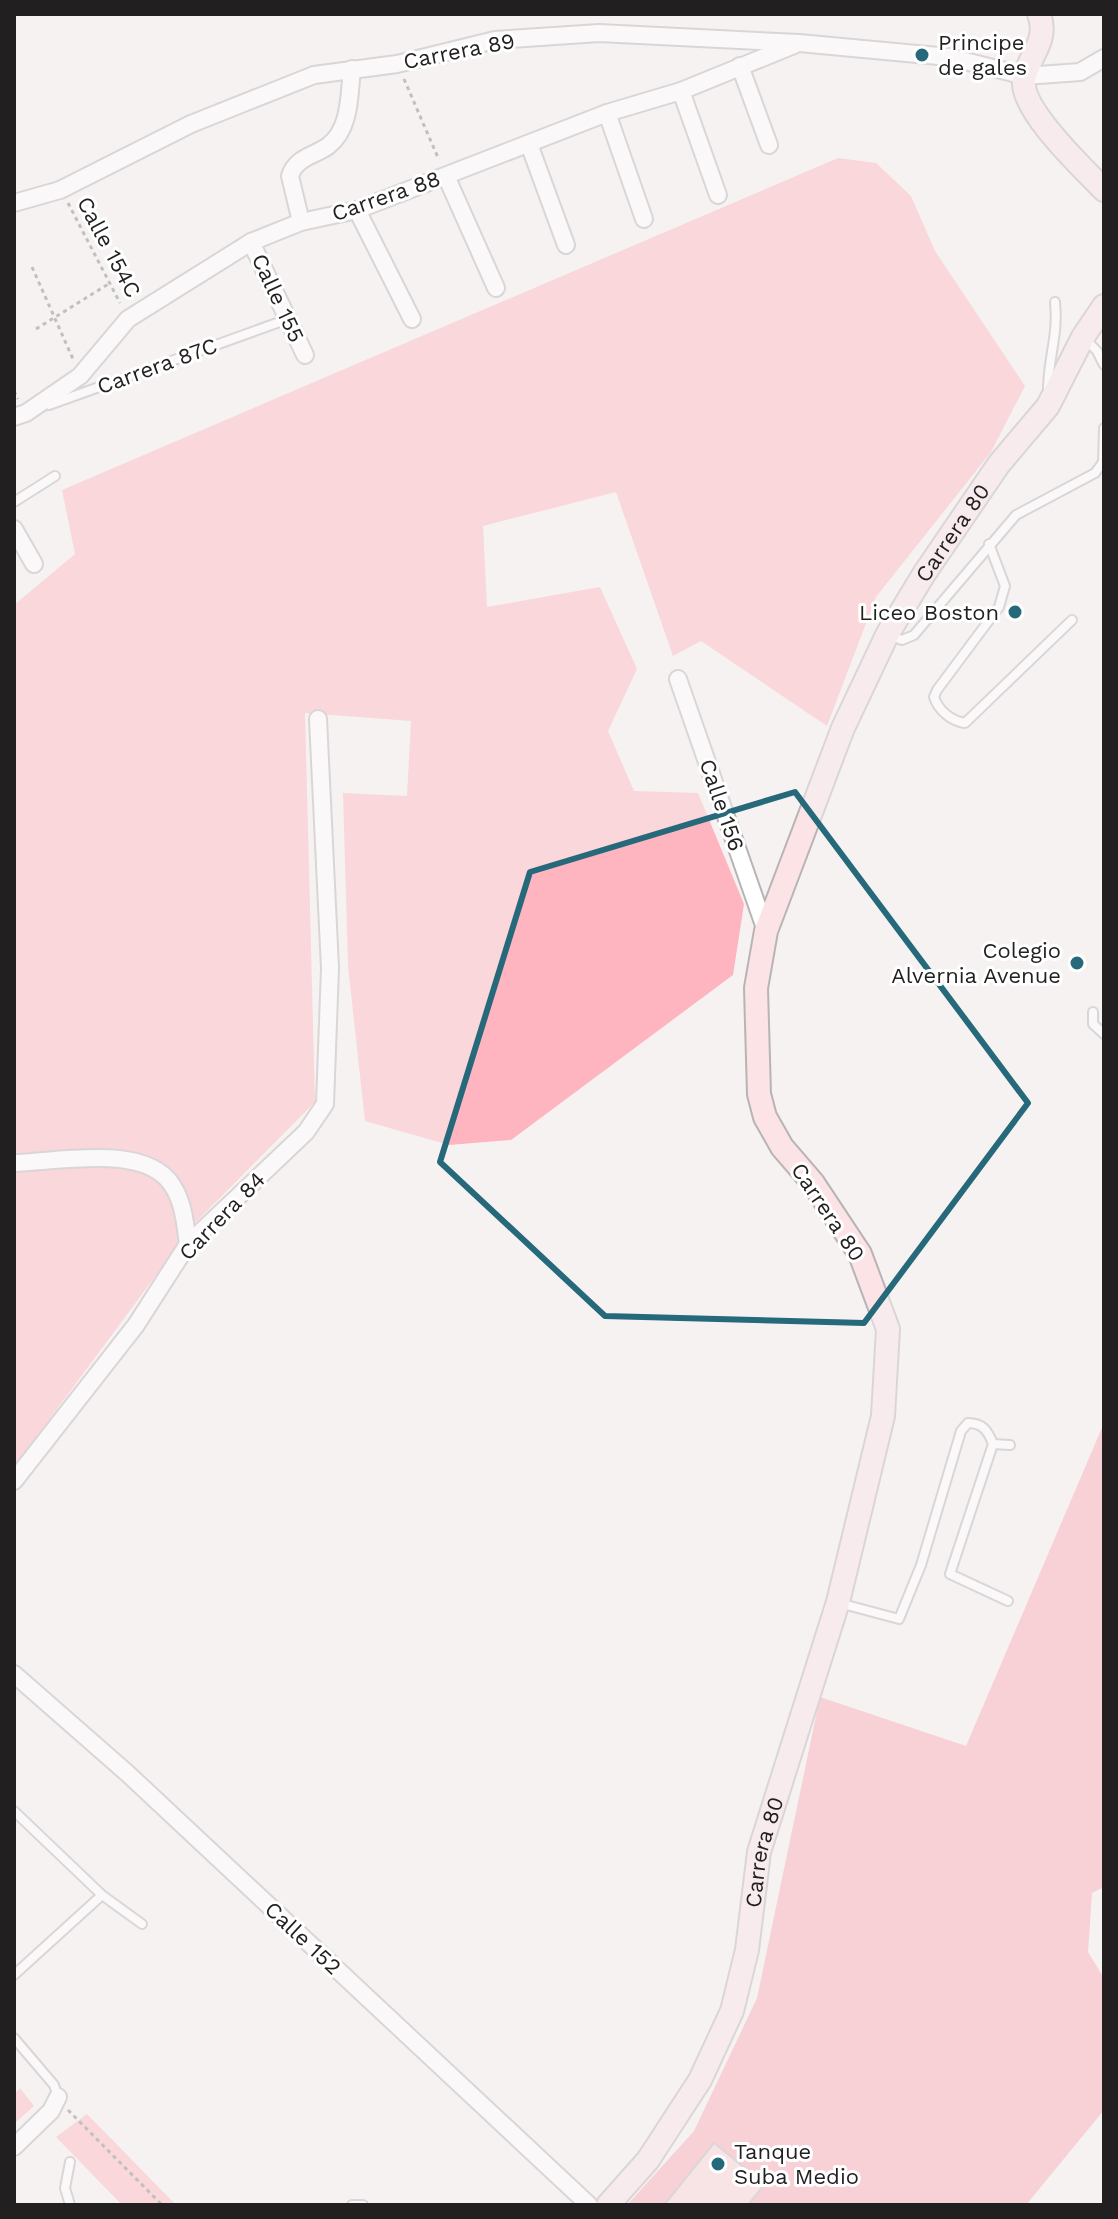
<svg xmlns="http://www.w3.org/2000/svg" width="1118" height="2219" viewBox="0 0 1118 2219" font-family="'Work Sans',sans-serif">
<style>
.green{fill:#feb5bf}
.forest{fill:#f9a8b3}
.building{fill:#fbd0d5;stroke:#b9b5b5;stroke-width:2}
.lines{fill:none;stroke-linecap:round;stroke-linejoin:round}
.lane-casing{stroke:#b8b4b5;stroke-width:12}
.street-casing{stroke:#b8b4b5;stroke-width:20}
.secondary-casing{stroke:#b8b4b5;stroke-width:26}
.path{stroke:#858282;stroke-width:3;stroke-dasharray:4 4;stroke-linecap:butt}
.lane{stroke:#fff;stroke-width:8}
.street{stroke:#fff;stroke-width:16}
.secondary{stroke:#fbe3e6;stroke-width:22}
.marked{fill:none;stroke:#26697b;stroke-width:6;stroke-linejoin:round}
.poi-dot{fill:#26697b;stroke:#fff;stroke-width:3}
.labels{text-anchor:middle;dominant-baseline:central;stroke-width:6;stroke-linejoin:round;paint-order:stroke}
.poi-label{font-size:22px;fill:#211f1f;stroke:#fff;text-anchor:start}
.street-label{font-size:22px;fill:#211f1f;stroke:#fff}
</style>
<rect width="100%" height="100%" fill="#f6f2f2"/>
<g class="green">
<path d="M838,158l38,5 35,33 24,55 90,135 -34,66 -115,145 -49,129 -126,-85 -28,15 -57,-164 -133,34 4,81 113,-20 37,82 -29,62 26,60 64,2 46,111 -11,71 -222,165 -62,5 -84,-24 -17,-155 -5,-173 64,3 4,-75 -106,-8 10,389 -121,122 -180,243v-862l61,-51 -13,-64z"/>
<path d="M20,2088l14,18 -20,18v-30z"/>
<path d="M87,2114l89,91h-54l-66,-68z"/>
</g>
<path class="forest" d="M1104,1423v464l-12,6 -4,59 16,26v132l-78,95h-399l67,-74 63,-133 63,-301 146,49z"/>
<path class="building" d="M714,2143l51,41 -17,21h-84z"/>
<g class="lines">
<defs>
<g id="lane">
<path d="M1084,338l13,13 7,14"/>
<path d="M1048,393c-1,-32 11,-58 7,-91"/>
<path d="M49,405l239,-86"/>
<path d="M14,502l41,-26"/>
<path d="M989,544l16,42 -6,21 -62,83 -3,7c4,13 17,24 31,26l107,-103"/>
<path d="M888,635l14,5 12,-5 102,-120 79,-42 8,-11 1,-34"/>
<path d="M1093,1012v12l11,10"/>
<path d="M993,1444l17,1"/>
<path d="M839,1603l60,16 22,-54 40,-134 7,-8c15,0 20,8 25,21l-43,130 58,27"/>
<path d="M14,1811l88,84 40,29"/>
<path d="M14,1975l88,-80"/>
<path d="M14,2038l40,47 4,12"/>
<path d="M70,2162l-5,26 5,17"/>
<path d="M352,2205h11"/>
</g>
<g id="street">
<path d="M740,66l29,79"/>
<path d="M681,91l37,104"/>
<path d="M607,113l37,106"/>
<path d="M529,144l37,101"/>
<path d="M446,176l50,112"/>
<path d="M14,203l46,-13 131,-66 123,-49 83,-11 98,-24 104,-7 200,10 150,14 76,19 55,-4 24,-14"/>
<path d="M357,210l55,109"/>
<path d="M301,222l-11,-46c6,-19 24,-20 38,-30 23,-17 21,-52 24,-77"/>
<path d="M251,242l54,113"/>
<path d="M14,417l12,-4 54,-37 48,-57 123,-77 50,-20 56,-12 250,-97 74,-22 113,-46"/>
<path d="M14,529l20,35"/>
<path d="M678,679l88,252"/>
<path d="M14,1163c43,-1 131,-20 158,22 12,18 13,39 16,59"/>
<path d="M14,1481l122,-156 52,-81 118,-112 19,-28 5,-136 -12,-249"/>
<path d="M14,1674l113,99 462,432"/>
<path d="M14,2147l37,-36 7,-14"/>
</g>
<g id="secondary">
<path d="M1039,14c10,27 -10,41 -15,65 -5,30 60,90 80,111"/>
<path id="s1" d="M608,2205l40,-45 52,-80 32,-69 15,-61 12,-98 79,-250 45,-186 5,-87 -28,-75 -47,-71 -31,-36 -17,-30 -6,-23 -3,-106 10,-57 77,-203 44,-93 37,-61 75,-110 49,-58 35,-69 21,-31"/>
</g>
</defs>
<use href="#lane" class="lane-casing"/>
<use href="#street" class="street-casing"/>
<use href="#secondary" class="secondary-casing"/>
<g class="path">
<path d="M404,79l35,81"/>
<path d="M68,203l52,100"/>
<path d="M32,267l41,92"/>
<path d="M36,329l74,-46"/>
<path d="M14,391l4,8"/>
<path d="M68,2110l94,95"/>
</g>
<use href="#lane" class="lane"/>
<use href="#street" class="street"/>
<use href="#secondary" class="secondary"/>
</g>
<path d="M0 0H1118V2219H0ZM795,792l233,311 -164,220 -259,-7 -165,-154 90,-290z" fill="#f6f2f2" fill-opacity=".55" fill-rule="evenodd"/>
<path class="marked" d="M795,792l233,311 -164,220 -259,-7 -165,-154 90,-290z"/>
<g class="poi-dot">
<circle cx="922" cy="55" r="8"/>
<circle cx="1015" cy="612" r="8"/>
<circle cx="1077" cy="963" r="8"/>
<circle cx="718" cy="2164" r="8"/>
</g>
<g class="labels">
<g class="poi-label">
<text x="938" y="42">Principe<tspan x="938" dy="25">de gales</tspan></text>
<text x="999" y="612" text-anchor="end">Liceo Boston</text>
<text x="1061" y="950" text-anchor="end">Colegio<tspan x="1061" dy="25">Alvernia Avenue</tspan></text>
<text x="734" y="2151">Tanque<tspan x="734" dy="25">Suba Medio</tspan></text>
</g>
<g class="street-label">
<text transform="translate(459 51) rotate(-11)">Carrera 89</text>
<text transform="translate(386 196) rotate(-19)">Carrera 88</text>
<text transform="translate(109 247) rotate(62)">Calle 154C</text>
<text transform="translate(278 298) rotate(65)">Calle 155</text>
<text transform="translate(157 366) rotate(-20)">Carrera 87C</text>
<text stroke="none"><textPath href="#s1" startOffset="1810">Carrera 80</textPath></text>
<text transform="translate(722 805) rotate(71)">Calle 156</text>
<text transform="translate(828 1212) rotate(56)">Carrera 80</text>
<text transform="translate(222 1216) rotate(-46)">Carrera 84</text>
<text stroke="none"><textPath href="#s1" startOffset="394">Carrera 80</textPath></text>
<text transform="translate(303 1938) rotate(43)">Calle 152</text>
</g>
</g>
<rect width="1118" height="2219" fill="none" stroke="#211f1f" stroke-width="32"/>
</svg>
